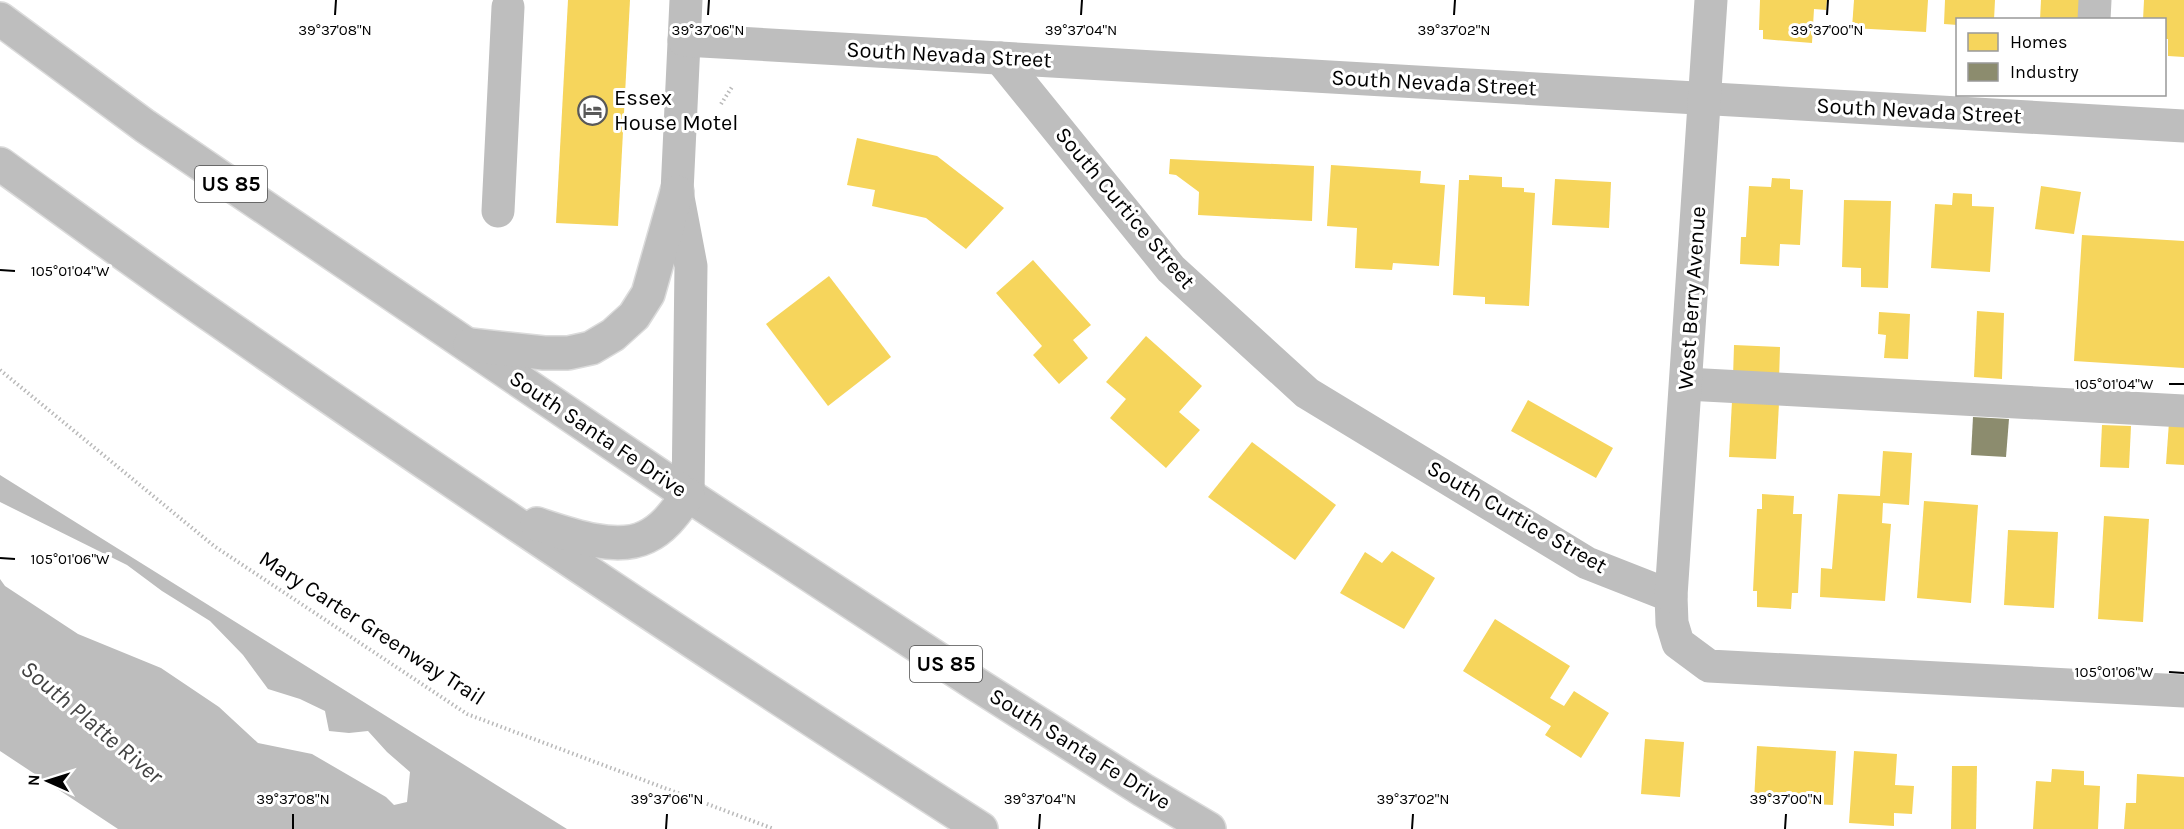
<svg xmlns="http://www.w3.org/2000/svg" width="2184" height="829" viewBox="0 0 2184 829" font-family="Karla,sans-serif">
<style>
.water{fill:#bdbdbd}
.homes{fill:#f6d55c}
.industry{fill:#8c8c6e}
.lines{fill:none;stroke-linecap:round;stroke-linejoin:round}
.highway-casing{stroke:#dbdbdb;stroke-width:36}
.path{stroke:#b9b9b9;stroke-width:4;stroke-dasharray:1.5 3;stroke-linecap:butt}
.minor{stroke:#bebebe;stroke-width:33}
.highway{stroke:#bebebe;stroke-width:33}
.ticks{fill:none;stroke:#000;stroke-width:2}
.labels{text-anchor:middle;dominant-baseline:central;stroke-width:6;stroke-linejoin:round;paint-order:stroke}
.shield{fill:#fff;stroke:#4c4c4c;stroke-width:1.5}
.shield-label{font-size:21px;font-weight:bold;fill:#000}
.street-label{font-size:22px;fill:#000;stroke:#fff}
.poi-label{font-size:22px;fill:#000;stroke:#fff;text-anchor:start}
.water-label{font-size:24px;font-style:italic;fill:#424242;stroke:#fff}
.ticks-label{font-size:15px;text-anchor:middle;fill:#000;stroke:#fff;stroke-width:6;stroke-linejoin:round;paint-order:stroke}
</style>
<rect width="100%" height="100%" fill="#fff"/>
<path class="water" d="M0,475l567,354h-449l-118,-78v-172l5,7 73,48 83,34 58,39 39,36 54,11 74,43 8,8 13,-3 3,-30 -23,-20 -19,-21 -19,2 -20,-2 -4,-20 -25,-12 -32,-10 -25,-34 -33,-34 -48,-30 -35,-26 -127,-63z"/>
<g class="homes">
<path d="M568,0h62l-12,226 -62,-3z"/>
<path d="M1760,0h67l-1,10 -12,-1 -2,34 -49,-4v-9h-4z"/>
<path d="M1854,0h74l-2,32 -74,-4z"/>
<path d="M1945,0h50l-1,20h-36v5l-14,-1z"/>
<path d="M2041,0h40v20h-41z"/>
<path d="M2144,0h40v57l-16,-1v-17h-4v-19h-21z"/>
<path d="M857,138l80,18 67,52 -38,41 -40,-31 -54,-12 3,-16 -28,-5z"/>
<path d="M1170,159l144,7 -2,55 -114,-6 1,-23 -23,-17 -7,-1z"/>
<path d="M1331,165l90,6 -1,12 25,2 -6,81 -46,-3 -1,7 -37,-2 2,-40 -30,-2z"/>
<path d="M1469,175l33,2v10l22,1v4l11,1 -6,113 -44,-2v-7l-32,-2 6,-115h10z"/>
<path d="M1772,178l18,1v10l13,1 -3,55 -20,-1 -1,22 -39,-2 1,-27h5l3,-51 22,1z"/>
<path d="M1555,179l56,3 -2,46 -57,-3z"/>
<path d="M2041,186l40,6 -7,42 -39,-5z"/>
<path d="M1953,193l19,1v12l22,1 -4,65 -59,-4 4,-64 17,1z"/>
<path d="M1844,200l47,1 -3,87 -27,-1v-19l-19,-1z"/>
<path d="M2082,235l102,6v127l-110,-7z"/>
<path d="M1033,260l58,65 -18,15 15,18 -29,26 -26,-29 9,-9 -46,-53z"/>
<path d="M829,276l62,81 -63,49 -62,-82z"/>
<path d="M1977,311l27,2 -2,66 -28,-2z"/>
<path d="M1879,312l31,2 -2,45 -24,-1 2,-23 -8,-1z"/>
<path d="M1146,336l56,50 -23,26 21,18 -34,38 -56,-50 16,-19 -20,-17z"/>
<path d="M1734,345l46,2 -1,32 -46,-2z"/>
<path d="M1528,400l85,48 -17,30 -85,-47z"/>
<path d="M1732,401l47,2 -3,56 -47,-2z"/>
<path d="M2169,422l15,1v42l-18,-1z"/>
<path d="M2102,425l29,1 -2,42 -29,-1z"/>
<path d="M1252,442l84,63 -41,55 -87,-63z"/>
<path d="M1883,451l29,2 -3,52 -26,-2 -1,20 9,1 -6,77 -65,-4 1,-29 11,1 6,-75 42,2z"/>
<path d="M1762,494l32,2 -1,18h9l-4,79h-6l-1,16 -34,-2v-16h-4l4,-82h5z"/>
<path d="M1924,501l54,4 -7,98 -54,-5z"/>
<path d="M2104,516l45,3 -6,103 -45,-3z"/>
<path d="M2008,530l50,2 -4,76 -50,-3z"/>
<path d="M1392,551l43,27 -31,51 -64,-36 25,-41 17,11z"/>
<path d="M1495,619l75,47 -20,32 14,8 10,-15 35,22 -28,45 -36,-23 6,-9 -88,-55z"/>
<path d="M1645,739l39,3 -4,55 -39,-3z"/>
<path d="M1757,746l79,5 -3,54 -79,-4z"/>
<path d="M1854,751l43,3 -2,31 19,1 -2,28 -18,-1v13l-45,-3z"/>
<path d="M1952,766h25l-1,63h-25z"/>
<path d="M2052,769l32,2v14l16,1 -2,43h-65l3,-48 15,1z"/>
<path d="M2137,774l47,3v52h-60l2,-26h10z"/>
</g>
<path class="industry" d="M1973,417l36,2 -3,38 -35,-2z"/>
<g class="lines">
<defs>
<g id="highway">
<path d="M0,19l145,107 543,369 285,187 170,108 66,39"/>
<path d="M0,164c72,52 144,105 218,156 251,175 506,344 763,509"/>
<path d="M470,345l74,8h24l23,-5 22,-13 21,-19 14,-22 29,-102"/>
<path d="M537,524c30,10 79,28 109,13 19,-9 30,-26 42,-42"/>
</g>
</defs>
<use href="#highway" class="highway-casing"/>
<g class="path">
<path d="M721,104l11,-17"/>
<path d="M0,370l214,176 253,168 307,115"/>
</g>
<g class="minor">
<path d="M686,0l-9,192 14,74 -3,229"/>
<path d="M2094,20l1,-20"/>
<path d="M684,40l1500,86"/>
<path d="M1000,58l171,211 136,124 280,170 84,33 1,27 6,20 31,23 475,25"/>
<path d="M498,211l10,-204"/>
<path d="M1686,384l498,27"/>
<path d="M1671,596l40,-596"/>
</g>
<use href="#highway" class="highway"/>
</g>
<path class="ticks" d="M335,15l1,-15M708,15l1,-15M1081,15l1,-15M1454,15l1,-15M1827,15l1,-15M0,270l15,1M2169,384h15M0,558l15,1M2169,672l15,1M293,829v-15M666,829l1,-15M1039,829l1,-15M1412,829l1,-15M1785,829l1,-15"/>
<defs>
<symbol id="hotel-ring" viewBox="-11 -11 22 22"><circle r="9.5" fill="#fff" stroke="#595959" stroke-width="1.5"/><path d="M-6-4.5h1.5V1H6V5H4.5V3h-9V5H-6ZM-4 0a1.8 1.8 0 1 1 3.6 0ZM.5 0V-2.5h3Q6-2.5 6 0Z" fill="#595959"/></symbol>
</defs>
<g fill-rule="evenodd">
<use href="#hotel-ring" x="576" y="94" width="33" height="33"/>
</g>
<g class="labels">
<g class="shield">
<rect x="195" y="166" width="72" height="36" rx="4.5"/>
<rect x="910" y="646" width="72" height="36" rx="4.5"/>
</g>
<g class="shield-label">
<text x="231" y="184">US 85</text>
<text x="946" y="664">US 85</text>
</g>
<g class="street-label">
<text transform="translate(949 55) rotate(3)">South Nevada Street</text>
<text transform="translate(1434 83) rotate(3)">South Nevada Street</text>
<text transform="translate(1919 111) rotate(3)">South Nevada Street</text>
<text transform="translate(1125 208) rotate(50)">South Curtice Street</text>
<text transform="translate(1692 298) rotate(-86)">West Berry Avenue</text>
<text transform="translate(598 434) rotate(34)">South Santa Fe Drive</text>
<text transform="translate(1517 517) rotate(30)">South Curtice Street</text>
<text transform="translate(372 628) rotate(33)">Mary Carter Greenway Trail</text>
<text transform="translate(1080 749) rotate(32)">South Santa Fe Drive</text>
</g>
<g class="poi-label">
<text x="614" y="98">Essex<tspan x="614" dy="25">House Motel</tspan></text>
</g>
<g class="water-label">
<text transform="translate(92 722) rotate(40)">South Platte River</text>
</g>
</g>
<g class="ticks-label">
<text x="335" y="35">39°37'08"N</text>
<text x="708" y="35">39°37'06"N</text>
<text x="1081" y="35">39°37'04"N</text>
<text x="1454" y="35">39°37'02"N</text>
<text x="1827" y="35">39°37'00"N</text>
<text x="70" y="276">105°01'04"W</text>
<text x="2114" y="389">105°01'04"W</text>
<text x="70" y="564">105°01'06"W</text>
<text x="2114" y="677">105°01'06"W</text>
<text x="293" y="804">39°37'08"N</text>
<text x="667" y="804">39°37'06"N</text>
<text x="1040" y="804">39°37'04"N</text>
<text x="1413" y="804">39°37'02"N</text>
<text x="1786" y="804">39°37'00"N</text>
</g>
<rect x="1956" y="18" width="210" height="78" fill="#ffffff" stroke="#999999" stroke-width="1.5"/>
<rect x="1968" y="33" width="30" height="18" fill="#f6d55c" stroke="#999999" stroke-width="1.5"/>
<text x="2010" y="48" font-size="18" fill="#000000">Homes</text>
<rect x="1968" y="63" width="30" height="18" fill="#8c8c6e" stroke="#999999" stroke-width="1.5"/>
<text x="2010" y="78" font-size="18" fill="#000000">Industry</text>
<g transform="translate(48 781) rotate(273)" stroke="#ffffff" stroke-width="4.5" paint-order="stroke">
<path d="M0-4.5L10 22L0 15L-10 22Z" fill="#000000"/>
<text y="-9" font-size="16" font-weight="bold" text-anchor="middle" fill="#000000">N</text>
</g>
</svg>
